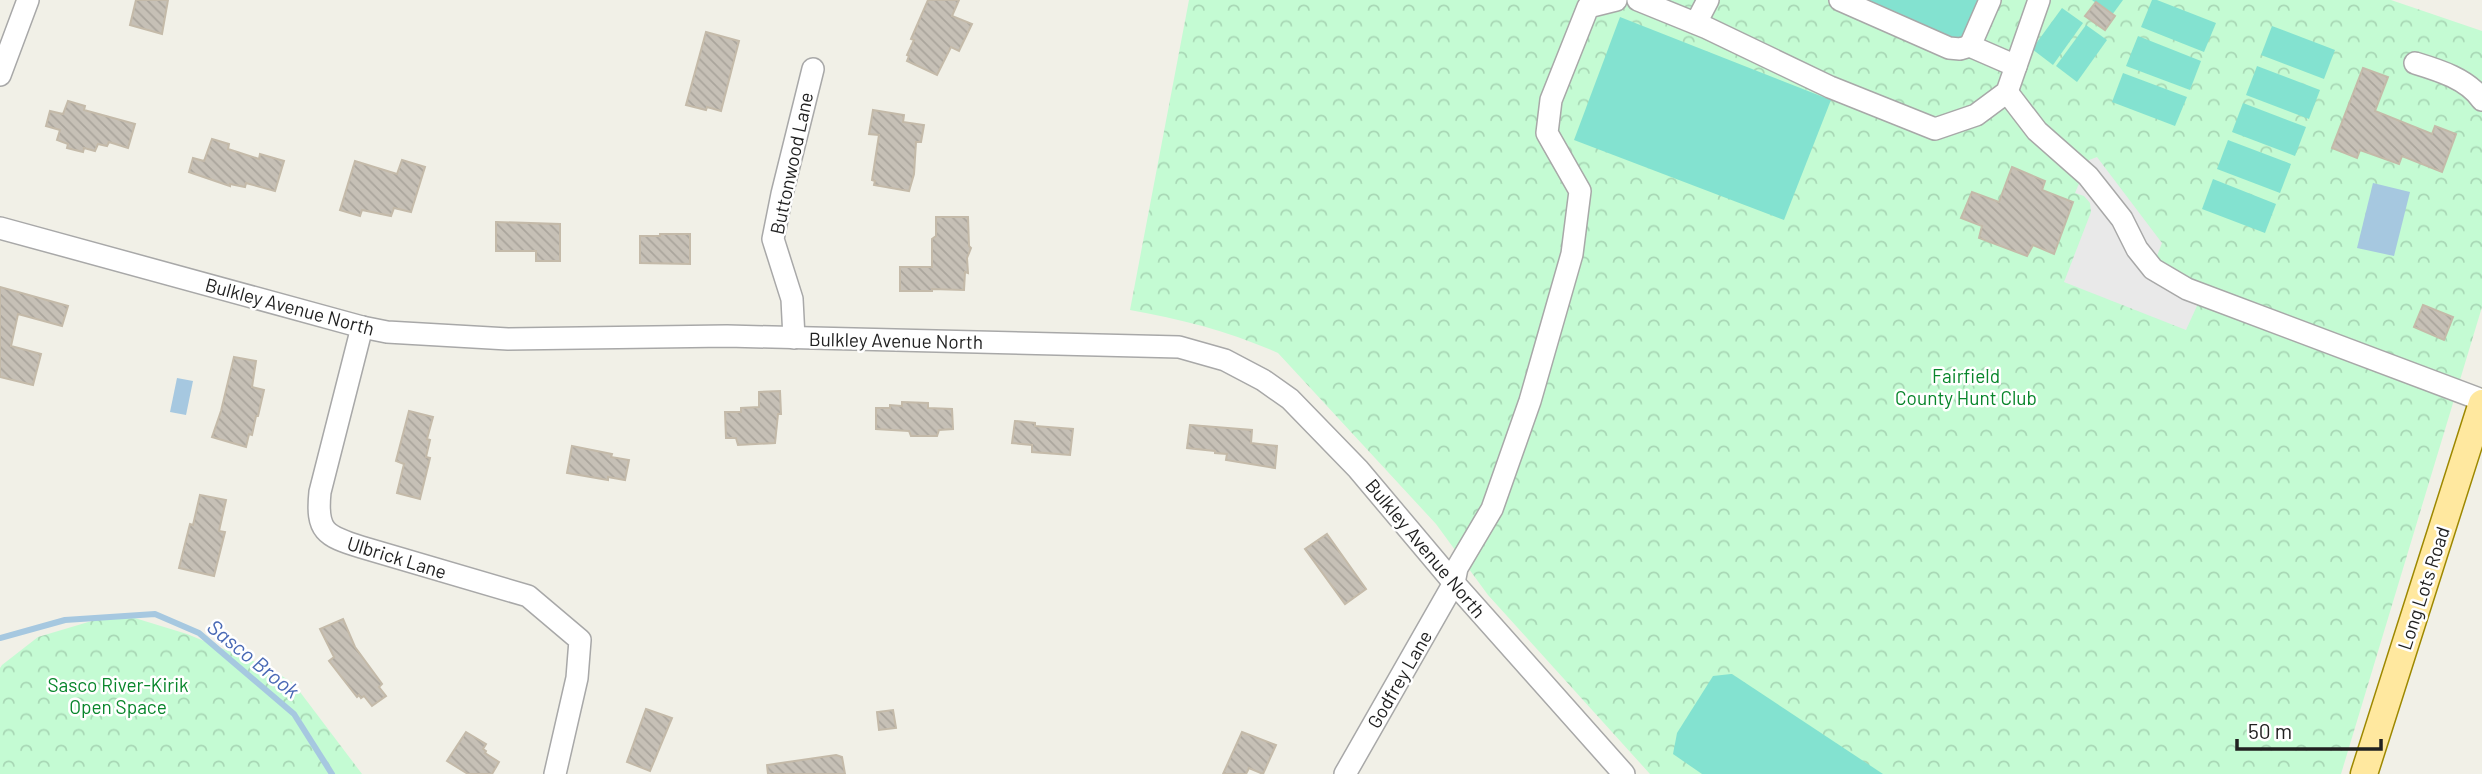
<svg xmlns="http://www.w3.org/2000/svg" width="2482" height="774" viewBox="0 0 2482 774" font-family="Barlow,sans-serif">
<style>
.park{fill:url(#park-crowns)}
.pitch{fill:#83e2d0}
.parking{fill:#e9e9e9}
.water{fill:#a6c8e0}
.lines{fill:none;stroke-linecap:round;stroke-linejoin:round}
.stream{stroke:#a6c8e0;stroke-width:6}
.building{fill:url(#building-back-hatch);stroke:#c4baa9;stroke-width:2}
.minor-casing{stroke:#a8a8a8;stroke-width:24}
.major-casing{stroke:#9d8800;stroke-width:29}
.minor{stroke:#fff;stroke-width:21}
.major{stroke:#ffe89f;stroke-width:26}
.labels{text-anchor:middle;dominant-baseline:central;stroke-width:5;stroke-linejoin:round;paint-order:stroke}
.street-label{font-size:19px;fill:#212121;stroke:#fff}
.park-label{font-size:19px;fill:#08862b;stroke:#fff}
.water-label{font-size:21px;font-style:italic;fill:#4969b5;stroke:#fff}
</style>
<defs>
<pattern id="park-crowns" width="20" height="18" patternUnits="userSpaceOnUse" patternTransform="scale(1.75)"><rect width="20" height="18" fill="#c4fbd3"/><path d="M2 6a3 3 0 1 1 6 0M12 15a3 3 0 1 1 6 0" fill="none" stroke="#a8d7b5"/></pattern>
<pattern id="building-back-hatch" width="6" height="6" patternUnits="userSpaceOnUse" patternTransform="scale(1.75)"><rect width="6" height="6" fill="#c6c0b6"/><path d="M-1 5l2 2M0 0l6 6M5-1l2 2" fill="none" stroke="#aaa59c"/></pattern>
</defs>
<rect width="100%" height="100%" fill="#f1f0e7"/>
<g class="park">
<path d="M1189,0h1202l91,31v276l-141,467h-691l-162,-179 -52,-71 -158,-171c-47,-21 -97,-34 -148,-43z"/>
<path d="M125,615l62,19 83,34 24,16 68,90h-362v-106l2,-3 36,-28 57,-17z"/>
</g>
<g class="pitch">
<path d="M1854,0h127l-18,42z"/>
<path d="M2092,0h31l-11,15z"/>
<path d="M2152,0h5l59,23 -12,29 -63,-25z"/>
<path d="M2062,8l21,15 -30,42 -21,-16z"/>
<path d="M1620,17l211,83 -47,120 -210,-80z"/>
<path d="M2086,25l21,15 -30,42 -21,-16z"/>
<path d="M2272,26l63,24 -11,29 -63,-24z"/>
<path d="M2138,36l63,25 -11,29 -64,-24z"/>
<path d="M2257,66l63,24 -11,29 -63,-24z"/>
<path d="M2123,73l64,24 -12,29 -63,-24z"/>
<path d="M2243,103l63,24 -11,29 -63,-24z"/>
<path d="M2228,140l63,24 -11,29 -63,-24z"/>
<path d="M2213,179l63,25 -11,29 -63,-24z"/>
<path d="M1731,674h1l151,100h-181l-29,-20 4,-21 36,-57z"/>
</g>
<path class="parking" d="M2097,157l65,86 -7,18 51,25 -20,44 -122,-48 27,-70 -1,-9 -6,-7 -9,-3 14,-33z"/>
<g class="water">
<path d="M2373,183l37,9 -16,64 -37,-8z"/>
<path d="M177,378l16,3 -7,34 -16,-3z"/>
</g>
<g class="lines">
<path class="stream" d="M0,638l65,-18 90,-6 44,19 95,81 38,60"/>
</g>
<g class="building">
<path d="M136,0h32l-6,34 -32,-9z"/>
<path d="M928,0h31l-7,16 20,8 -13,27 -8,-4 -14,28 -30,-14 2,-5 -2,-1 7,-15 -3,-1z"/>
<path d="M2096,2l19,14 -10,14 -20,-14z"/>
<path d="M706,32l33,9 -18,70 -14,-4 -1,3 -20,-5z"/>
<path d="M2363,68l25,9 -13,34 57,23 3,-8 21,8 -14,38 -40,-16 -3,8 -39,-14 -3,8 -25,-10z"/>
<path d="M68,101l17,5 -1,4 51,14 -7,24 -19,-6 -2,4 -9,-2 -3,7 -11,-3 -1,4 -16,-4 1,-4 -11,-4 3,-10 -14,-4 4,-15 13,3z"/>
<path d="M873,110l31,5 -1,7 21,3 -3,17h-5l-2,32 -5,17 -35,-6 1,-4 -3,-1 7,-45 -10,-1z"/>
<path d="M212,139l17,5 -1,5 31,10 1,-5 24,7 -9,30 -29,-8 -1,4 -15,-3v2l-41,-14 4,-14 11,3z"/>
<path d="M402,160l23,7 -14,45 -17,-4 -3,8 -29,-6 -2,6 -20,-6 15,-49 42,13z"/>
<path d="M2012,167l33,14 -3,9 31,12 -19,52 -21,-9 -6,11 -48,-18 3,-12 -21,-8 11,-26 27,10z"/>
<path d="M936,217h32l1,29 2,2 -4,10 1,15 -3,-1 -1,18 -32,-1v2h-32v-24h32v-28l4,-3z"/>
<path d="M496,222l64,2v37h-24v-10h-40z"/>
<path d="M660,234h30v30l-50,-1v-27h20z"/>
<path d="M0,287l68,19 -6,20 -44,-12 -7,32 30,8 -8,31 -33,-8z"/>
<path d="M2423,305l30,12 -9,23 -30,-13z"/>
<path d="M234,357l22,4 -4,26 12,3 -6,26h-2l-4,19 -3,-1 -3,13 -34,-10 9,-26z"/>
<path d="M780,391l1,23h-3l-3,29 -37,2 -2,-7h-10l-1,-26h16v-4l18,-1v-15z"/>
<path d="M902,402l26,1v5l24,1 1,20 -14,1 -2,6h-26l-2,-5 -33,-2v-21h14v-3l12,1z"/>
<path d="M409,411l24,6 -6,22 3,1 -4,17 4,1 -10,41 -23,-6 7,-29 -8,-3z"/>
<path d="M1015,421l20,2v3l38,3 -3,26 -38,-3v-7l-20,-2z"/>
<path d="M1190,425l62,5 -1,13 26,3 -2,22 -49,-8 1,-6 -12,-1v-2l-28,-3z"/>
<path d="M572,446l40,8 -1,3 18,3 -4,20 -17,-3v3l-41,-7z"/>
<path d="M200,495l26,5 -7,31 6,1 -11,44 -35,-8 11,-44 3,1z"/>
<path d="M1327,534l39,55 -21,15 -40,-55z"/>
<path d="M343,619l12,28 27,37 -3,3 7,9 -14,10 -8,-10 -3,2 -2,-3 -2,2 -28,-36 5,-4 -14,-28z"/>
<path d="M646,709l26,9 -22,53 -23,-9z"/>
<path d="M893,710l3,18 -17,2 -2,-18z"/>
<path d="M466,732l20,12 -3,5 3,2 -1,2 14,9 -7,12h-24l-21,-13z"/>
<path d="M1242,732l34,13 -13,29 -14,-6 -3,6h-23z"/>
<path d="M836,755l6,2 3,17h-77l-1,-9z"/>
</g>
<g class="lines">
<defs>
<g id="minor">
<path d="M1638,0l69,28 123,59 105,42 41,-14 31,-23 32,-92"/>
<path d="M1840,0l109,48 11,1 10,-3 46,20"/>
<path d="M1696,23l12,-23"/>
<path d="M1970,46l20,-46"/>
<path d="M2415,63c23,7 53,16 67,37"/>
<path d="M0,75l28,-75"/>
<path d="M2007,92l30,39 51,45 34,43 15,30 16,20 34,20 295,111"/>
<path d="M0,228l362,99 25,5 121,7 219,-3 452,11 46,13 38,20 27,19 68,70 96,114 170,191"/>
<path d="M362,327l-42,165c-4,39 5,44 41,55l167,49 52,44 -3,38 -22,96"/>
<path d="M794,338l-2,-39 -19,-60 9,-45 31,-125"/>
<path d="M1345,774l109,-191 3,-15 35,-59 38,-108 42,-147 8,-63 -33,-58 4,-33 37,-93 28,-7"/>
</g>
<path id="major" d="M2364,774l118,-371"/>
</defs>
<use href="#minor" class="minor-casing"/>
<use href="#major" class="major-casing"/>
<use href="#minor" class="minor"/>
<use href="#major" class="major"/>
</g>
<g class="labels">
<g class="street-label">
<text transform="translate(791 163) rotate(-78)">Buttonwood Lane</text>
<text transform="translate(290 306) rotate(15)">Bulkley Avenue North</text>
<text transform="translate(896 340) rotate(1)">Bulkley Avenue North</text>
<text transform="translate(1426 548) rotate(50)">Bulkley Avenue North</text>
<text transform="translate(397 557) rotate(17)">Ulbrick Lane</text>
<text transform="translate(2423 588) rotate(-72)">Long Lots Road</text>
<text transform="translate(1399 679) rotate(-60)">Godfrey Lane</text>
</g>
<g class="park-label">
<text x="1966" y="375">Fairfield<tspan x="1966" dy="22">County Hunt Club</tspan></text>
<text x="118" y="684">Sasco River-Kirik<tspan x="118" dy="22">Open Space</tspan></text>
</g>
<g class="water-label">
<text transform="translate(254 658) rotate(39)">Sasco Brook</text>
</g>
</g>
<path d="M2237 739v10h144v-10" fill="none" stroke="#212121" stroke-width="3.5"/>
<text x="2248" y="739" font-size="21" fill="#212121" stroke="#ffffff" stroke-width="5" paint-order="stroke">50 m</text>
</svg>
